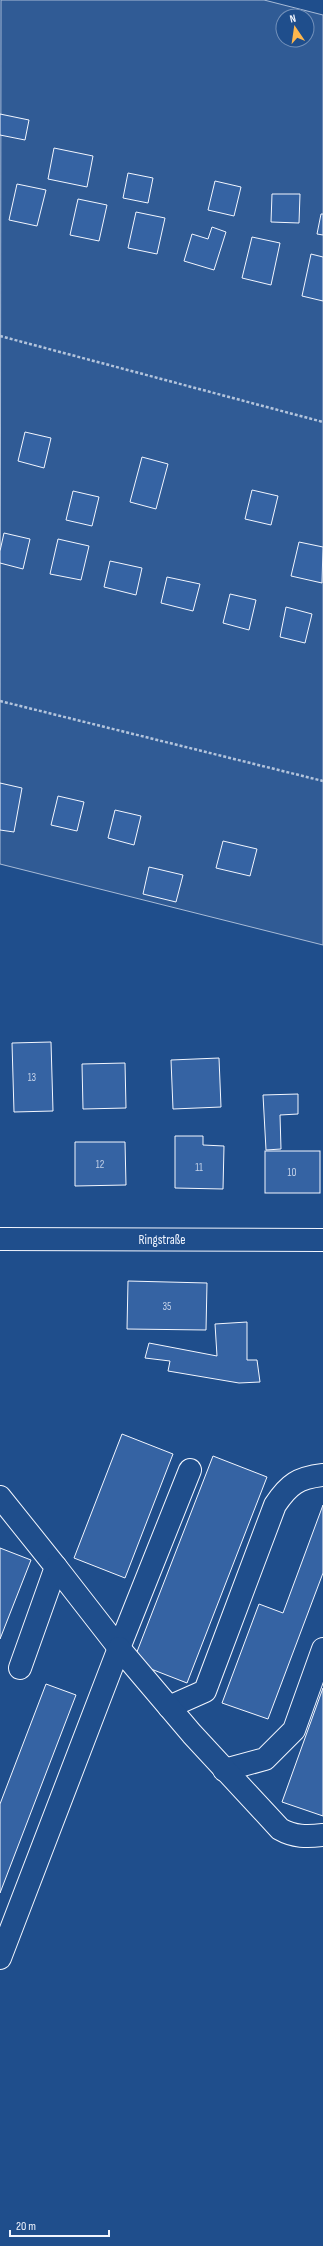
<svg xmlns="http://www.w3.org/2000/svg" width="323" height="2246" viewBox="0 0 323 2246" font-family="'Sofia Sans Condensed',sans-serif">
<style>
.built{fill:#305b95;stroke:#a8bbd7;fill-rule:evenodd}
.building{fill:#3563a3;stroke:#f2f6ff}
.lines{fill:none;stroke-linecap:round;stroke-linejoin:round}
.minor-casing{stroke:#f2f6ff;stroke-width:24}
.path{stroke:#b3c4dc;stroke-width:2.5;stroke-dasharray:3 2;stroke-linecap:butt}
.minor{stroke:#1f4e8c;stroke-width:22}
.labels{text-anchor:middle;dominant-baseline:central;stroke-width:3;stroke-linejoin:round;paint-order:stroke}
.number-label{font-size:11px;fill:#c3d1e8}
.street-label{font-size:13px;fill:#f2f6ff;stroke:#1f4e8c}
</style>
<rect width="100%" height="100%" fill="#1f4e8c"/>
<path class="built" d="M1,0h263l59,15v930l-323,-81zM283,16h24v24h-24z"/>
<g class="building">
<path d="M0,114l29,6 -4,20 -25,-5z"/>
<path d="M54,148l39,8 -6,31 -39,-8z"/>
<path d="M128,173l25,5 -5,25 -25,-5z"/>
<path d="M215,181l26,6 -7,29 -26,-6z"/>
<path d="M17,184l29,6 -9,36 -28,-6z"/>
<path d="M272,194h28l-1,29 -28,-1z"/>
<path d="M78,199l29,6 -8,36 -29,-6z"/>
<path d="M136,212l29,6 -8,36 -29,-6z"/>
<path d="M321,214h2v21l-6,-1z"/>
<path d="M212,227l14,5 -12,38 -30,-9 8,-27 16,5z"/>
<path d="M252,237l28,6 -9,42 -29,-7z"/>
<path d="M311,254l12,3v44l-21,-5z"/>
<path d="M25,432l26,6 -7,30 -26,-7z"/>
<path d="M142,457l26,7 -12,45 -26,-7z"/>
<path d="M252,490l26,6 -7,29 -26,-6z"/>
<path d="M73,491l26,6 -7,29 -26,-6z"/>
<path d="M4,533l26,6 -7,30 -23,-6v-12z"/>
<path d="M58,539l31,7 -8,34 -31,-6z"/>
<path d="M299,542l24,5 -1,36 -31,-7z"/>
<path d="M110,561l32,7 -6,27 -32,-8z"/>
<path d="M167,577l33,7 -7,27 -32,-8z"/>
<path d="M230,594l26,6 -7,30 -26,-7z"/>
<path d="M286,607l26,7 -7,29 -25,-6z"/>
<path d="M0,783l22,5 -8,44 -14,-2z"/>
<path d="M58,796l26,6 -7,29 -26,-6z"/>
<path d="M115,810l26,6 -7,29 -26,-7z"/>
<path d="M223,841l34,8 -7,27 -34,-8z"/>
<path d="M149,867l34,8 -7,27 -33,-8z"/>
<path d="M51,1042l2,69 -39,1 -2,-69z"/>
<path d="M219,1058l2,49 -48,2 -2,-49z"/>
<path d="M125,1063l1,45 -43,1 -1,-45z"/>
<path d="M298,1094v20l-18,1 1,34 -15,1 -3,-55z"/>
<path d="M175,1136h28v9l21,1 -1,43 -48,-1z"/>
<path d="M75,1142h50l1,43 -51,1z"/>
<rect x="265" y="1151" width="55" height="42"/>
<path d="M128,1281l79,2 -1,47 -79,-1z"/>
<path d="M247,1322v38h10l3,22 -21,1 -71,-12 2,-10 -25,-3 4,-15 68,13 -2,-32z"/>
<path d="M122,1434l51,20 -48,124 -51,-20z"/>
<path d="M213,1456l54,21 -80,206 -54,-21z"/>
<path d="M323,1505v68l-55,146 -46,-16 37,-99 24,9z"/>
<path d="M0,1548l31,12 -31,79z"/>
<path d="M46,1684l30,11 -76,198v-89z"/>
<path d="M323,1688v128l-41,-14z"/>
</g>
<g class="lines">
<defs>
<g id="minor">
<path d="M0,1239l323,1"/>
<path d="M0,1497l56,70 -36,101"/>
<path d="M56,1567l63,81 71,-178"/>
<path d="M169,1707l36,-16 70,-186c14,-21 23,-27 48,-30"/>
<path d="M224,1770l41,-11 29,-29 29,-81"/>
<path d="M0,1958l119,-310 73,86 88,95c14,8 27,8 43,6"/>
</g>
</defs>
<use href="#minor" class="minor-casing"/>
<g class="path">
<path d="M0,336l323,86"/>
<path d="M0,701l323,80"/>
</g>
<use href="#minor" class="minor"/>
</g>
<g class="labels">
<g class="number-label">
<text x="32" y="1077">13</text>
<text x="100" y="1164">12</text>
<text x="199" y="1167">11</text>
<text x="292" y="1172">10</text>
<text x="167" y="1306">35</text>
</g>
<g class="street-label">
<text x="162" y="1240">Ringstraße</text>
</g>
</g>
<g transform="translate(295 28) rotate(347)"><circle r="19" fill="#1f4e8c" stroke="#7391ba"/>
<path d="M0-3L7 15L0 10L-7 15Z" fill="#ffb74d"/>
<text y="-6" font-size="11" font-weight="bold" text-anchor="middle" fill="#f2f6ff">N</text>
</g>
<path d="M10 2230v6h99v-6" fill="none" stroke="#f2f6ff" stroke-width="2"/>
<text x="16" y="2230" font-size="12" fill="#f2f6ff" stroke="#1f4e8c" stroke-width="3" paint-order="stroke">20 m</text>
</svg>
